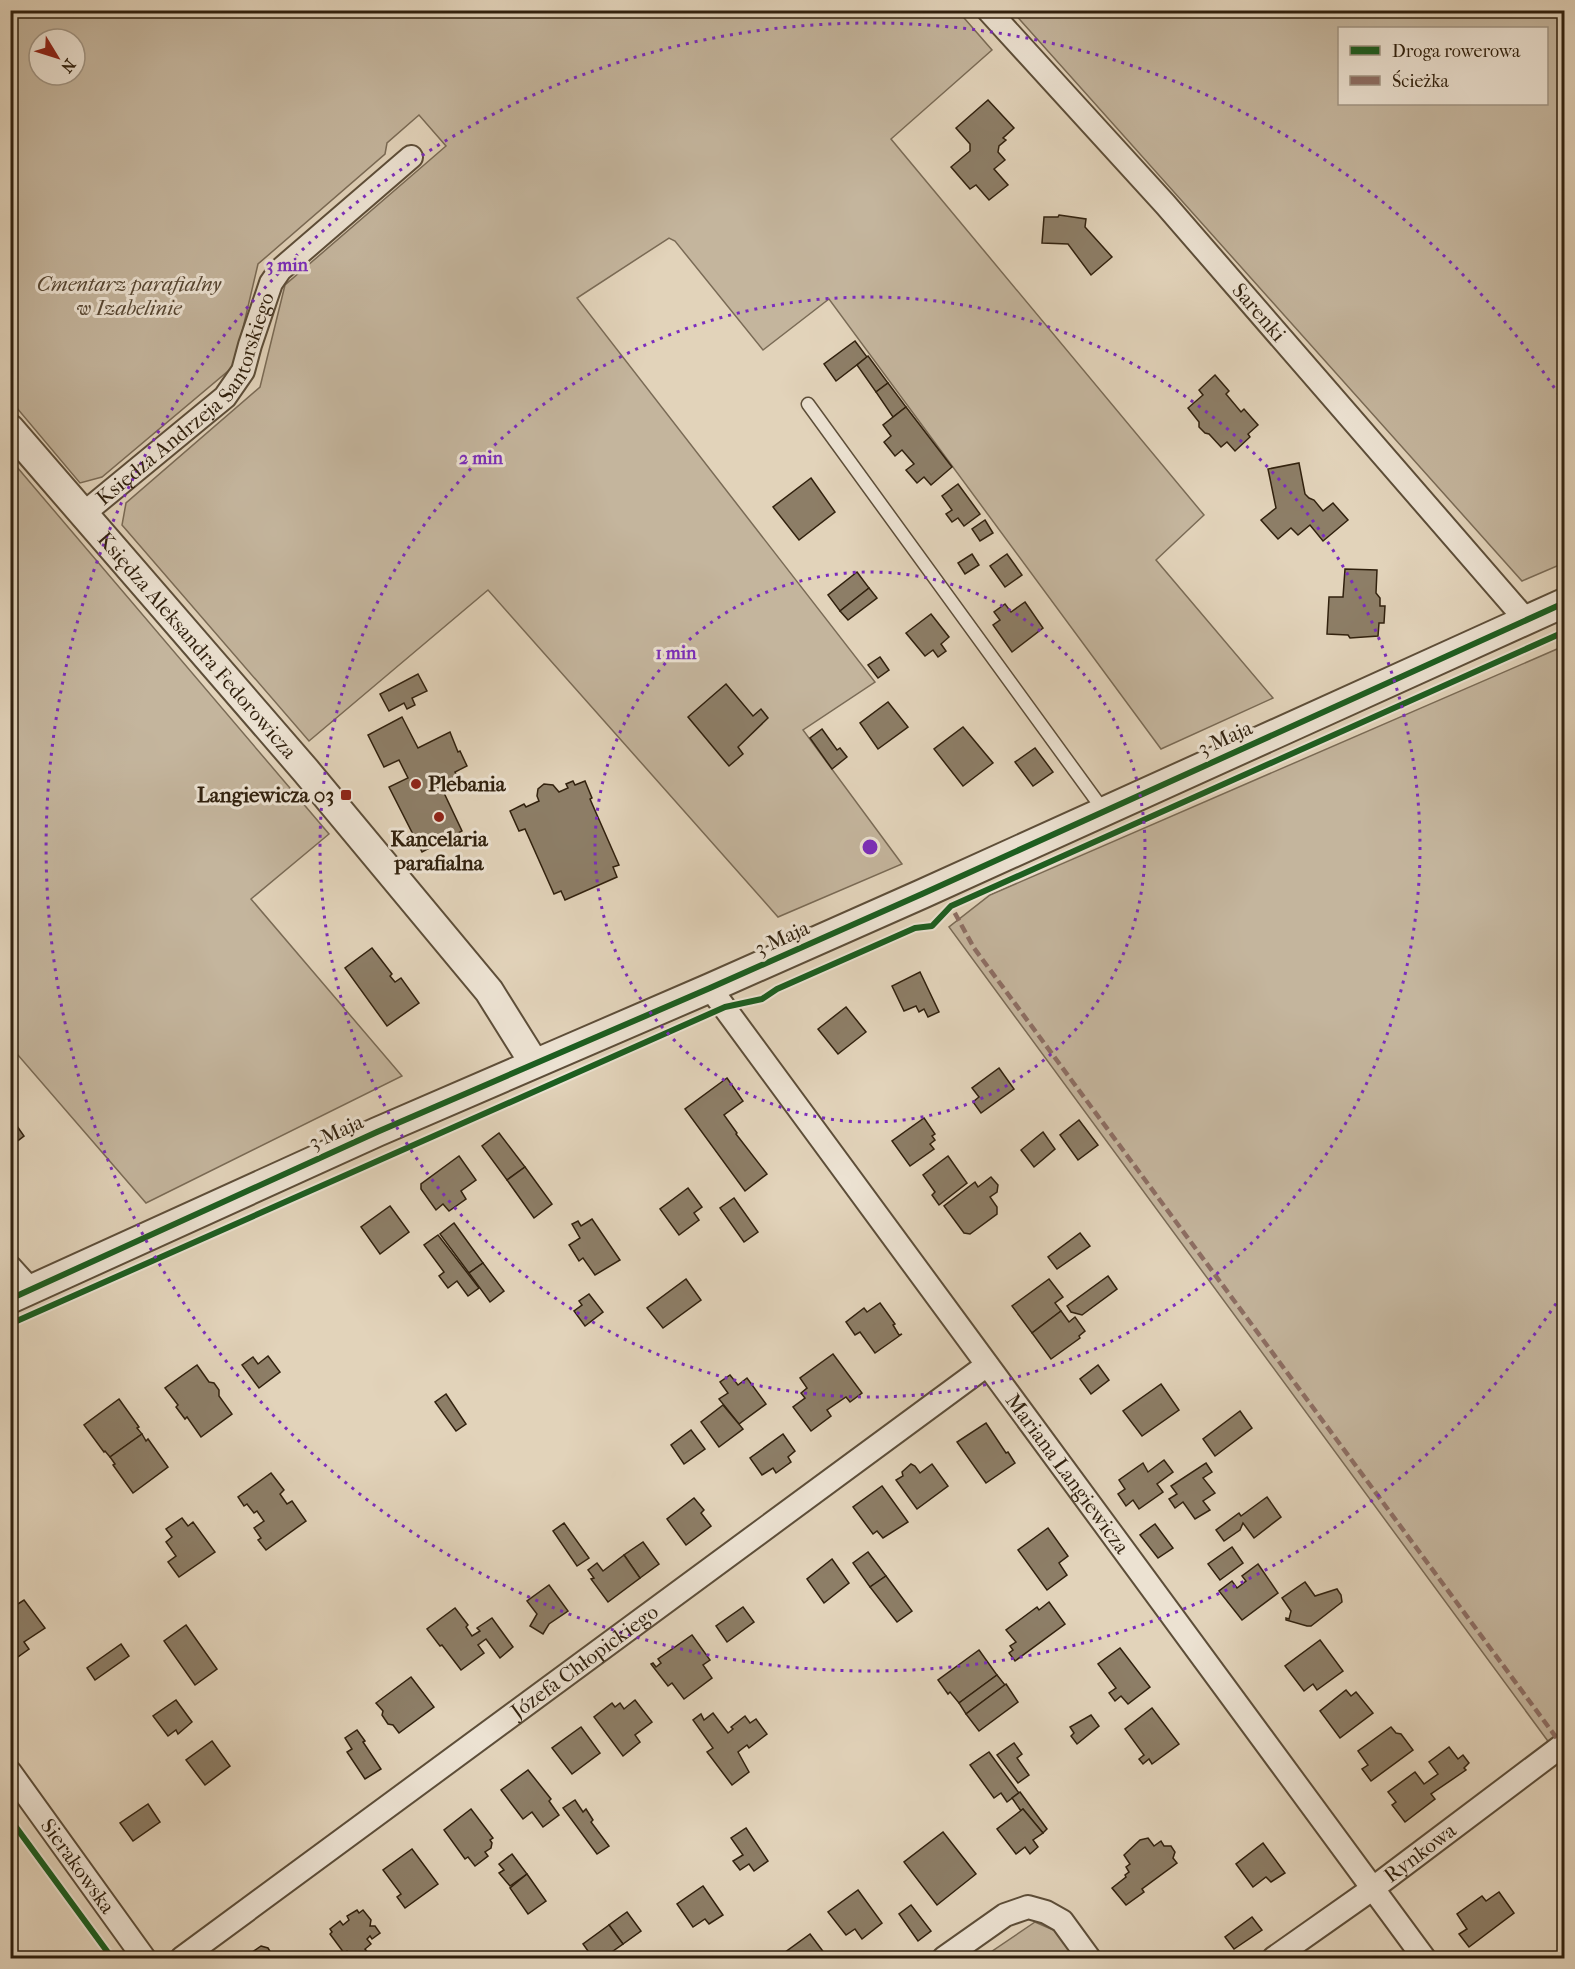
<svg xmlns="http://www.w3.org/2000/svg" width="1575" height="1969" viewBox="0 0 1575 1969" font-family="'IM FELL French Canon',serif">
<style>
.green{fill:#c4b59d;stroke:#7a6b56;stroke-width:1.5;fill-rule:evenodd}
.building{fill:#8d7e67;stroke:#31210e;stroke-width:1.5}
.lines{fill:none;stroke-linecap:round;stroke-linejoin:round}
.service-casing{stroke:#5d4e39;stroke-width:15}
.minor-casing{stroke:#5d4e39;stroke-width:26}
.tertiary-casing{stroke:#5d4e39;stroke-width:32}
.service{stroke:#ece2d2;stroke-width:12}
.minor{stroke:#ece2d2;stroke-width:22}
.tertiary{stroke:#ece2d2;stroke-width:28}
.quiet{stroke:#8d6e63;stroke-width:4.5;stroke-dasharray:9 4.5;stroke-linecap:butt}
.cycleway-casing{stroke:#ece2d2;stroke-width:10}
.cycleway{stroke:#1b5e20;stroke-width:6}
.ring{fill:none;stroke:#7b2cbf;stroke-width:3;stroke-dasharray:3 6}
.poi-dot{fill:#8f2418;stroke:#ece2d2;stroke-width:2}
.labels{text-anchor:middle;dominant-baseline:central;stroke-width:6;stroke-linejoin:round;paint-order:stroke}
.park-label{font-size:21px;font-style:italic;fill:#564632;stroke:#ece2d2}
.street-label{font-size:21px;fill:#31210e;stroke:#ece2d2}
.poi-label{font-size:21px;font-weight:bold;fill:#31210e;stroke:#ece2d2;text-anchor:start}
.centre{fill:#7b2cbf;stroke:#ece2d2;stroke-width:3}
.ring-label{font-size:18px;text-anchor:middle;font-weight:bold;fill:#7b2cbf;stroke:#ece2d2;stroke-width:6;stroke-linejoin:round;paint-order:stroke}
</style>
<rect width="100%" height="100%" fill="#e2d3ba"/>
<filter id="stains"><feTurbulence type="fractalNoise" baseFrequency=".00333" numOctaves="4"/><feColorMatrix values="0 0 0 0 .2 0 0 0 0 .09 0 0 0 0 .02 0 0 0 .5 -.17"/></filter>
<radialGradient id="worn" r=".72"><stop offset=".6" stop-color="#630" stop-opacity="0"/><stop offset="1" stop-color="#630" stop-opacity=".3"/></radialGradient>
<g class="green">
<path d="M10,11h948l34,39 -101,89 313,376 -48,45 117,138 -112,51 -332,-450 -66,51 -88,-109 -6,-3 -92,60 298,384 -72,48 99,134 -124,53 -290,-327 -179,151 -187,-216 4,-22 134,-116 25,-102 161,-139 -27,-31 -32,28 -2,11 -127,110 -24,102 -132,111 -22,6 -69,-82zM39,39h36v36h-36z"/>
<path d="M1012,11h552v552l-42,18zM1546,28v76h-206v-76z"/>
<path d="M11,460l318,374 -78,65 151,177 -256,127 -135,-156z"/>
<path d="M1564,646v1117l-615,-836 41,-32z"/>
<path d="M1035,1922l23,10 19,26h-95z"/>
</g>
<g class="building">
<path d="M988,100l26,28 -11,10 3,2 -7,6 -1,6 7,8 -11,9 14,16 -19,15 -13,-15 -6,4 -19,-22 19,-16v-7l-14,-16z"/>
<path d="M1059,215l27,4 -1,8 27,30 -21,18 -23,-31 -26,-1 2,-26h14z"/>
<path d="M855,341l12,16 -31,24 -12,-17z"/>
<path d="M868,356l20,27 -12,9 -19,-27z"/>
<path d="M1215,375l14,16 -3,3 15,18 3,-3 14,16 -10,9 2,3 -15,14 -8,-9 -6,5 -12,-13 -4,-1 -6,-6v-5l-11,-14 15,-13 -4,-5z"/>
<path d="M888,383l18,24 -13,10 -17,-25z"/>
<path d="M906,407l46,60 -21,18 -7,-8 -7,6 -11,-13 8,-6 -12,-14 -7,6 -11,-14 7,-6 -8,-11z"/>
<path d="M1299,463l6,31 4,4 5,2 9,11 10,-8 15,17 -25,21 -13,-16 -12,10 -7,-7 -13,11 -17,-19 15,-12 -8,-39z"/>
<path d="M811,478l24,34 -36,28 -26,-33z"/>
<path d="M958,484l22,30 -16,12 -6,-8 -6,4 -6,-8 6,-4 -10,-14z"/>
<path d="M985,520l8,13 -13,8 -8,-12z"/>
<path d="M972,554l7,11 -14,9 -7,-11z"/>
<path d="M1007,554l15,21 -17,12 -15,-21z"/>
<path d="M1345,569l32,1 -1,23 4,5v8h5l-1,17h-5l-1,13 -28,2 -2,-3 -21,-1 2,-37h14z"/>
<path d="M857,572l12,16 -29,23 -12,-16z"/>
<path d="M869,588l8,10 -29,22 -8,-9z"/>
<path d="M1025,602l18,26 -31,24 -19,-27 7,-5 -6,-8 11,-8 6,8z"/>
<path d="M931,614l18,23 -8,7 5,7 -8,6 -5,-7 -8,6 -19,-23z"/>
<path d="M880,657l9,13 -11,8 -10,-13z"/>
<path d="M418,674l9,17 -15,7 3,7 -8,4 -3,-6 -15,8 -9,-17z"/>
<path d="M726,684l27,32 8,-7 7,9 -30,29 5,7 -14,12 -41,-49z"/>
<path d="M888,702l20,25 -30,22 -18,-26z"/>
<path d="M402,717l16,31 32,-16 8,20 2,-1 7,15 -12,6 4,8 -10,5 -4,-8 -10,5 6,12 3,-1 18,38 -40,21 -33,-65 19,-9 -9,-18 -15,7 -16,-32z"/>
<path d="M963,727l30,36 -30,23 -29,-37z"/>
<path d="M822,729l15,21 3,-2 7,9 -15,12 -22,-31z"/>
<path d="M1035,748l18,24 -20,14 -18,-24z"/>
<path d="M573,781l2,4 10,-4 7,17 -2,1 29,66 -6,2 4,10 -52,23 -4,-9 -7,3 -29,-65 -6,2 -9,-20 14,-7 2,3 13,-6 -2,-5 1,-7 6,-5 9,1 6,7 9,-4 -2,-4z"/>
<path d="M372,948l20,26 -2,2 5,6 6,-4 18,25 -32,23 -42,-58z"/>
<path d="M920,972l19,40 -11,5 -4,-8 -5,3 -3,-6 -12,5 -12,-25z"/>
<path d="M846,1007l20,25 -28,22 -20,-25z"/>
<path d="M999,1068l15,21 -33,24 -8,-11 6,-5 -7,-9z"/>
<path d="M727,1078l16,23 -19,14 13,18 -1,1 31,40 -22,17 -60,-82z"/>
<path d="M10,1116l14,20 -13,10 -1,-1z"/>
<path d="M924,1118l11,16 -3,2 3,4 -5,4 4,5 -24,17 -18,-25z"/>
<path d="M1079,1120l19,25 -20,15 -18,-25z"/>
<path d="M1043,1132l12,17 -21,18 -13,-17z"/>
<path d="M499,1133l26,34 -18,13 -25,-34z"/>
<path d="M459,1156l17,24 -15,11 5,8 -17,12 -6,-7 -7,6 -15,-21v-5z"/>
<path d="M948,1156l19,27 -28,22 -7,-10 3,-3 -12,-17z"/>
<path d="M525,1167l27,37 -18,14 -27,-38z"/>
<path d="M991,1177l7,8 -1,7 -7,5 7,10v7l-27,20 -6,-1 -20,-27 31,-24 3,5z"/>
<path d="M688,1188l14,19 -8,6 5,7 -20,15 -19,-26z"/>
<path d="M734,1198l24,34 -14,10 -24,-34z"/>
<path d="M390,1206l19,26 -29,22 -19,-27z"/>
<path d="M592,1219l28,41 -25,15 -12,-17 -4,3 -10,-16 11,-7 -8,-14 6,-3 3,5z"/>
<path d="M454,1223l29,40 -14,10 -29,-39z"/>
<path d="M1080,1233l10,13 -33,23 -9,-12z"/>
<path d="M438,1235l41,53 -11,8 -11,-15 -9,7 -9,-12 5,-4 -20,-27z"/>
<path d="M483,1263l21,28 -14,11 -21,-29z"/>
<path d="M1108,1276l9,13 -35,26 -11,-3 -4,-6z"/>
<path d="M686,1279l15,21 -38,28 -16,-20z"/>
<path d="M1049,1279l14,18 -8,6 6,8 -29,22 -20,-27z"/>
<path d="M589,1294l14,18 -18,14 -11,-15 8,-6 -3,-4z"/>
<path d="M880,1303l15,21 -2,1 6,10 3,-1 -27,19 -15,-21 -5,3 -9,-13 18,-14 3,4z"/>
<path d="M1061,1311l8,11 6,-5 10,14 -6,5 1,2 -29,21 -19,-26z"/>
<path d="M833,1354l29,39 -12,9 -4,-5 -19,13 4,6 -20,15 -18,-24 12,-9 -4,-5 6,-5 -7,-10z"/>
<path d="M268,1356l12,16 -21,16 -17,-23 11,-8 5,7z"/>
<path d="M197,1365l12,17 5,1 5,7v6l13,18 -31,23 -14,-20 -2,2 -9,-12 2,-2 -13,-17z"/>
<path d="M1098,1365l11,15 -18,14 -11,-15z"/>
<path d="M730,1375l8,10 9,-7 19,26 -27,20 -20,-25 9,-6 -8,-11z"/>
<path d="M1161,1384l18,26 -37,26 -19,-25z"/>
<path d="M446,1394l20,30 -10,7 -21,-29z"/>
<path d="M119,1399l20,28 -2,1 5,6 -32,23 -5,-6 -1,1 -20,-27z"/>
<path d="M723,1405l20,24 -24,18 -18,-25z"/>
<path d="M1240,1411l12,17 -37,28 -12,-17z"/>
<path d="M986,1423l20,30 2,-1 7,11 -29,20 -29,-41z"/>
<path d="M691,1430l14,19 -21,15 -13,-19z"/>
<path d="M142,1434l4,7 2,-2 20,28 -35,26 -20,-28 2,-1 -5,-7z"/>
<path d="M783,1434l12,17 -7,6 3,5 -15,11 -3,-5 -11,7 -12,-17z"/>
<path d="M1164,1460l9,12 -16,12 6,8 -24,17 -6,-9 -7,6 -8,-12 7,-5 -6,-9 24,-17 5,9z"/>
<path d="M1206,1463l6,9 -9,6 12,15 -12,8 7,9 -15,9 -12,-17 -8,6 -6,-9 8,-5 -6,-8z"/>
<path d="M911,1464l4,2 5,7 12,-9 16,22 -31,23 -21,-29 7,-4 -1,-4z"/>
<path d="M271,1473l13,17 -4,4 7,10 5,-3 14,20 -40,29 -8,-10 3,-2 -7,-10 10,-7 -7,-10 -3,2 -7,-9 -3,2 -6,-9z"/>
<path d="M882,1486l26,36 -25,16 -6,-7 -4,3 -20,-27z"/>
<path d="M1267,1497l14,20 -27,21 -11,-15 -3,7 -16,11 -8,-11 23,-17 2,3z"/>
<path d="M694,1498l10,12 -3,3 10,13 -25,19 -19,-26z"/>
<path d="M182,1518l6,8 5,-4 22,30 -36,25 -11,-15 8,-6 -10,-14 6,-5 -6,-8z"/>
<path d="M564,1523l25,35 -12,8 -24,-35z"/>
<path d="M1155,1524l18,24 -15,10 -18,-23z"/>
<path d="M1048,1528l20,28 -9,7 8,12 -20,15 -29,-40z"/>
<path d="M643,1542l16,22 -19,14 -16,-23z"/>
<path d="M1232,1547l11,16 -23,17 -12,-16z"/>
<path d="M868,1552l18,24 -16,11 -17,-24z"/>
<path d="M624,1555l16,23 -32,24 -17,-23 3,-1 -6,-8 9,-7 6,8z"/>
<path d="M832,1559l17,24 -25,20 -17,-24z"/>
<path d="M1258,1564l20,29 -36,27 -23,-29 13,-10 5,7 9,-7 -4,-5z"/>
<path d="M886,1576l26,35 -15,11 -27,-35z"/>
<path d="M1305,1582l10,14 22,-7 4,6 1,7 -31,24h-4l-21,-6v-2l3,1 2,-8 -9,-13z"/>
<path d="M549,1585l19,26 -19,13 -6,10 -13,-8 7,-12 -10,-13z"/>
<path d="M24,1600l21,28 -21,14 5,7 -14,10 -5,-6v-44z"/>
<path d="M1049,1602l16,22 -50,37 -6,-8 4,-3 -3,-4 6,-4 -10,-12 31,-23 2,3z"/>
<path d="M743,1607l11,15 -27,20 -11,-16z"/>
<path d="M455,1608l13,17 -2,2 6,9 8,-5 -3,-3 15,-10 21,29 -13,11 -14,-19 -8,6 6,8 -23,17 -19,-25 -2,1 -13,-17z"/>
<path d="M186,1625l31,44 -22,16 -31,-44z"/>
<path d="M692,1635l18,25 -7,5 9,13 -28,21 -12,-16 -4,3 -17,-22 2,-1 3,4 5,-4 -3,-4z"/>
<path d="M1320,1640l23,31 -26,19 -4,-6 -9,7 -19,-25z"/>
<path d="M121,1644l8,12 -34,24 -8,-12z"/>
<path d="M1120,1648l30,39 -22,17 -7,-8 -6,5 -6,-8 7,-5 -18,-24z"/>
<path d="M979,1650l18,25 -38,28 -9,-11 -2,2 -10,-14z"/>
<path d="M997,1675l8,10 -39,29 -7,-11z"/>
<path d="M411,1677l23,30 -35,26 -6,-8 -5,-1 -6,-9 1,-4 -7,-8z"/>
<path d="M1006,1684l12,18 -39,29 -13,-17z"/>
<path d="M1346,1690l5,6 5,-4 17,21 -33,25 -20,-27z"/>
<path d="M176,1700l16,22 -14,12 -2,-4 -8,6 -15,-20z"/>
<path d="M635,1700l17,22 -17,13 5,7 -17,14 -29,-39 18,-14 3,4 5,-4 4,6z"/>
<path d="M1152,1708l27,36 -27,20 -3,-5 -6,5 -4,-5 5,-4 -19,-26z"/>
<path d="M713,1713l15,20 5,-4 -2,-2 14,-11 5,7 6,-4 11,15 -18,14 -2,-3 -9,7 11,20 -17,13 -25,-33 6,-4 -20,-28 8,-6 3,6z"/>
<path d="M1091,1715l8,11 -22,18 -6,-8 3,-3 -4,-6z"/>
<path d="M581,1727l19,26 -28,21 -20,-26z"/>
<path d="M1391,1727l5,6 5,1 12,16 -42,31 -9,-12 6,-4 -10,-14z"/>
<path d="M357,1730l8,11 -2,1 18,27 -16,10 -18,-27 5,-3 -7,-11z"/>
<path d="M212,1741l18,25 -25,19 -19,-25z"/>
<path d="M1014,1743l8,11 -5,4 12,17 -11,8 -21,-28z"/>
<path d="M1449,1747l9,12 5,-4 6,8 -5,5 2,2 -35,24 4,5 -30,23 -13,-17 4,-3 -8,-10 27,-20 9,12 14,-10 -9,-12z"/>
<path d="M989,1752l30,41 -12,9 -6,-9 -7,5 -24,-33z"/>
<path d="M528,1770l23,29 -2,2 10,14 -16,12 -11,-15 -9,7 -22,-29z"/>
<path d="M1020,1792l27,37 -4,4 -20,-24 -2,2 -9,-13z"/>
<path d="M575,1800l8,12 3,-3 7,11 -2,2 18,24 -12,8 -34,-46z"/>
<path d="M148,1804l12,18 -27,19 -13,-18z"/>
<path d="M471,1809l22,29 -3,2 2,3 -1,5 -6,4 3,4 -13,10 -7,-9 -3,2 -21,-29z"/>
<path d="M1023,1809l20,24 -10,7 5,7 -8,7 -5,-7 -9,7 -19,-25z"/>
<path d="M746,1828l22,33 -14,10 -5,-7 -9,6 -7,-9 10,-6 -12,-17z"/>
<path d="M943,1832l33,42 -39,31 -33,-43z"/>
<path d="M1148,1838l6,8 7,-5 3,5h7l4,6 -2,6 4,5 -35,26 2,3 -18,13 -14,-17 14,-11 -1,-2 4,-3 -3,-5 4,-3 -6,-9 16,-15z"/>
<path d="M1263,1843l22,30 -14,9 -5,-5 -13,10 -17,-23z"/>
<path d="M412,1849l26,35 -33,24 -8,-11 4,-3 -18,-24z"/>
<path d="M512,1854l15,20 -17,12 -11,-13 5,-3 -5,-6z"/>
<path d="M527,1874l19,27 -18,13 -18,-26z"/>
<path d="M703,1886l20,29 -14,9 -4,-5 -12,8 -16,-23z"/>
<path d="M858,1890l24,33 -20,16 -7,-10 -9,6 -18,-23z"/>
<path d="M1499,1892l15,21 -45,34 -10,-13 8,-5 -10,-15 25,-18 4,5z"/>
<path d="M911,1905l20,26 -13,10 -19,-27z"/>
<path d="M357,1910l2,3 4,-3 8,10 -1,6h5l5,7 -8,6 -2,-3 -3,3 4,5 -6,5 7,9h-19l-6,-7 -3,2 -14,-19 2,-2 -2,-3 10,-8 3,4 6,-5 -2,-4z"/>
<path d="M627,1912l14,19 -18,13 -14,-19z"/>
<path d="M1252,1917l10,13 -28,19 -9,-12z"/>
<path d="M609,1925l14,19 -20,14h-10l-10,-14z"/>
<path d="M810,1934l18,24h-40l-4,-5z"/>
<path d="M261,1946l7,2 6,10h-30z"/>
</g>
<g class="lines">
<defs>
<path id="service" d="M808,404l296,407"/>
<g id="minor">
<path id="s1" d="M988,10l177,194 361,416"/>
<path id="s2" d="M83,514l142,-117 18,-26 7,-26 21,-62 9,-13 131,-113"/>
<path id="s3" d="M710,988l714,970"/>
<path d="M10,1267l20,22"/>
<path id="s4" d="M10,1772l134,186"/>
<path id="s5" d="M182,1958l805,-593"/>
<path d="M944,1958l61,-43 23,-8 18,5 16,9 27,37"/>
<path id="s6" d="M1274,1958l98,-69 191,-144"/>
</g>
<g id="tertiary">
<path id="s7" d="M10,429l296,342 183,220 45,72"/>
<path d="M10,1299l367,-167 333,-144 212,-94 642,-291"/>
</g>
</defs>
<use href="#service" class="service-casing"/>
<use href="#minor" class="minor-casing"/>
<use href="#tertiary" class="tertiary-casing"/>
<use href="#service" class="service"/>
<use href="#minor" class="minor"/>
<use href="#tertiary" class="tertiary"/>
<path class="quiet" d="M947,910l4,-4 23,42 590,800"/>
<defs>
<g id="cycleway">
<path d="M10,1299l367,-167 333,-144 212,-94 642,-291"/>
<path d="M10,1324l715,-317 37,-8 15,-10 138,-61 17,-2 19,-20 613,-274"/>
<path d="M10,1819l102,139"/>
</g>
</defs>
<use href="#cycleway" class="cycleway-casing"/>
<use href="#cycleway" class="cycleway"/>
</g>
<g class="ring">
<circle cx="870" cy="847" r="275"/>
<circle cx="870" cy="847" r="550"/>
<path d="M1561 1296A824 824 0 1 1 1561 398"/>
</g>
<g class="poi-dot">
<circle cx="416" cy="784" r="6"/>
<rect x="340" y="789" width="12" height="12" rx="3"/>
<circle cx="439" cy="817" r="6"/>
</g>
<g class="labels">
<g class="park-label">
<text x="129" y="284">Cmentarz parafialny<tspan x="129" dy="24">w Izabelinie</tspan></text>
</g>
<g class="street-label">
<text stroke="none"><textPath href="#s1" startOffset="406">Sarenki</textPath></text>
<text stroke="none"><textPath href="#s2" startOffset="159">Księdza Andrzeja Santorskiego</textPath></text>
<text stroke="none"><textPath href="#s7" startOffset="286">Księdza Aleksandra Fedorowicza</textPath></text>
<text transform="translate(1225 738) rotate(-24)">3 Maja</text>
<text transform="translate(782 938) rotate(-24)">3 Maja</text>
<text transform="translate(336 1132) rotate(-24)">3 Maja</text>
<text stroke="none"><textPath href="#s3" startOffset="603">Mariana Langiewicza</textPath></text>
<text stroke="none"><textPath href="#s5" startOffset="500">Józefa Chłopickiego</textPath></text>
<text stroke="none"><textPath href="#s6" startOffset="180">Rynkowa</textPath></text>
<text stroke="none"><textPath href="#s4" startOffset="116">Sierakowska</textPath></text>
</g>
<g class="poi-label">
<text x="428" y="784">Plebania</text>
<text x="334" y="795" text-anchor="end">Langiewicza 03</text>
<text x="439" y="839" text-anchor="middle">Kancelaria<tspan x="439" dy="24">parafialna</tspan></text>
</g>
</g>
<circle cx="870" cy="847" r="9" class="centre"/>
<g class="ring-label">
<text x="287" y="271">3 min</text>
<text x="481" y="464">2 min</text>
<text x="676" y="659">1 min</text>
</g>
<rect width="1575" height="1969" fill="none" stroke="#e2d3ba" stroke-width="36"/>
<rect x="12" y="12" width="1551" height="1945" fill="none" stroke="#31210e" stroke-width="3"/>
<rect x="18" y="18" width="1539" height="1933" fill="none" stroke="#31210e" stroke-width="1.5"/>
<rect x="1338" y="27" width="210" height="78" fill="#ece2d2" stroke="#a19584" stroke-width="1.5"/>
<rect x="1350" y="46" width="30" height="9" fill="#1b5e20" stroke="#a19584" stroke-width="1.5"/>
<text x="1392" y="57" font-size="18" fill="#31210e">Droga rowerowa</text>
<rect x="1350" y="76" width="30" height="9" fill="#8d6e63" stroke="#a19584" stroke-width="1.5"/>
<text x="1392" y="87" font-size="18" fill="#31210e">Ścieżka</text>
<g transform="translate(57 57) rotate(128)"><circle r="28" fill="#ece2d2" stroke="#a19584" stroke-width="1.5"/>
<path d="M0-4.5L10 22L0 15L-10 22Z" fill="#8f2418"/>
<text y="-9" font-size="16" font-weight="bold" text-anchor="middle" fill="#31210e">N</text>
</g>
<rect width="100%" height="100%" filter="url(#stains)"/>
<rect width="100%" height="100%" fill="url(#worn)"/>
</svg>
